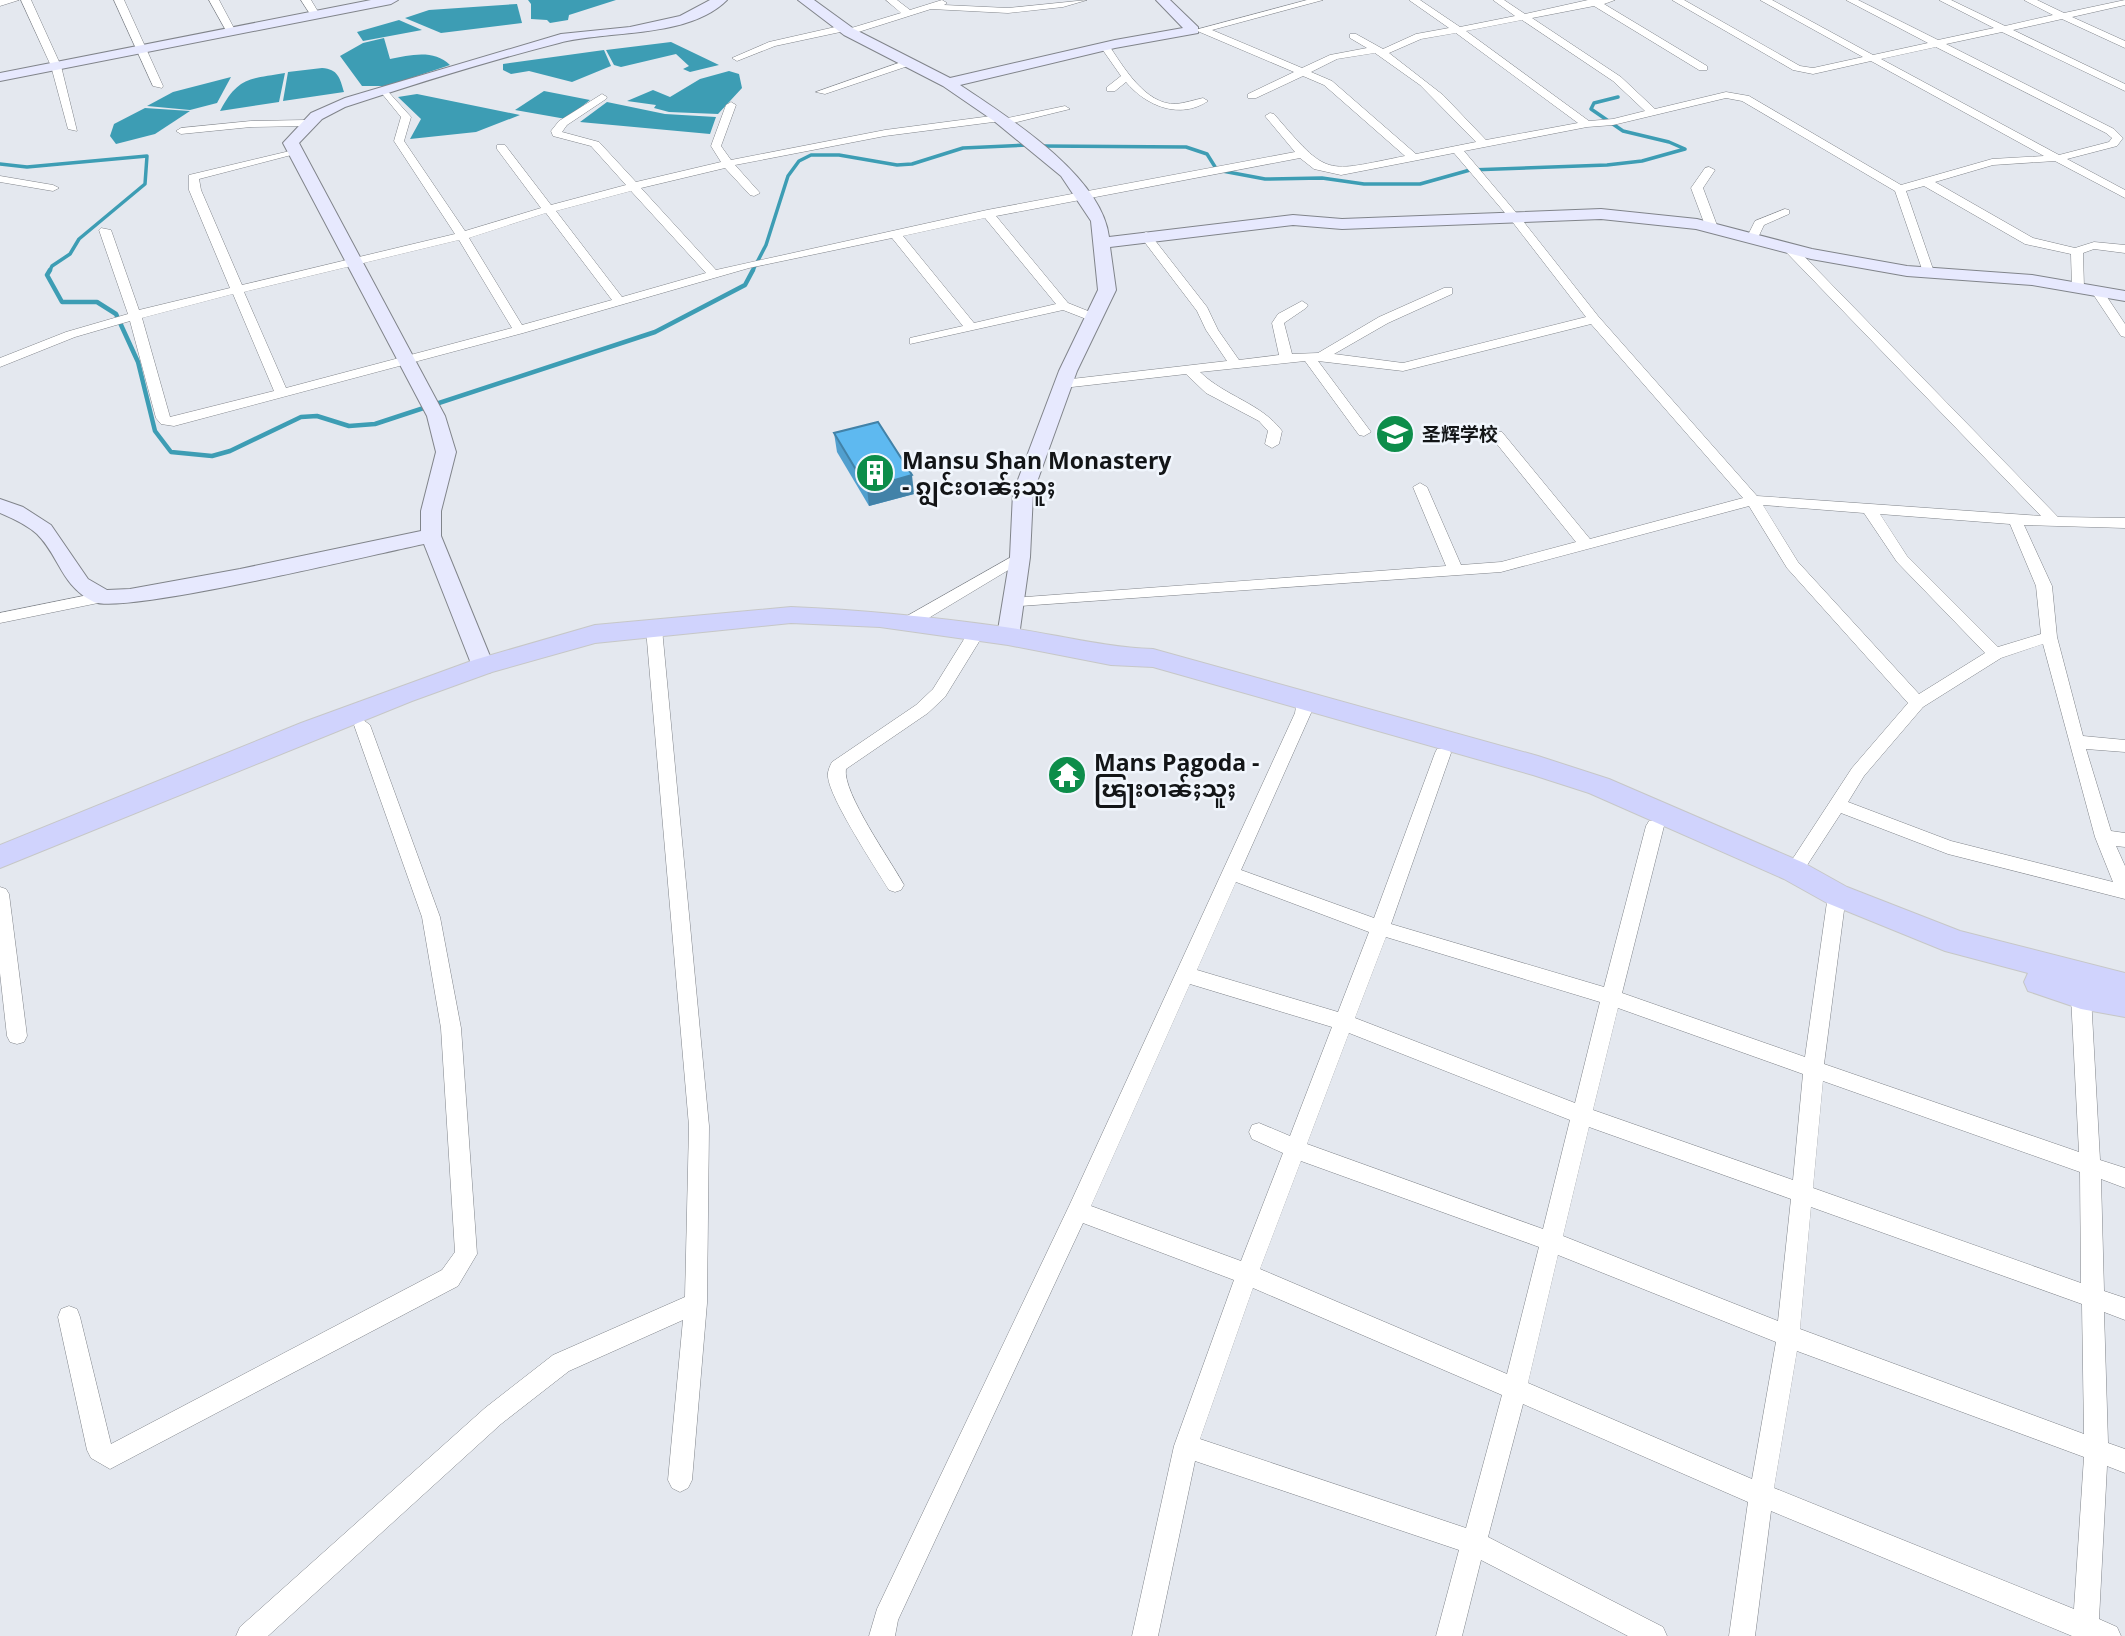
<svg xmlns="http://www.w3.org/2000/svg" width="2125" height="1636" viewBox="0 0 2125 1636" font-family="'Open Sans','Noto Sans SC','Noto Sans Myanmar',sans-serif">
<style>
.water{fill:#3d9db4}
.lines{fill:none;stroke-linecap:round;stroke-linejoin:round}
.stream-far1{stroke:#3d9db4;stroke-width:3.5}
.stream{stroke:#3d9db4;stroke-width:4.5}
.street-casing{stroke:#80848a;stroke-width:1}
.secondary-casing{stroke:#80848a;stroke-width:2}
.primary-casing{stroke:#c6c7c7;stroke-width:2}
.street{fill:#fff;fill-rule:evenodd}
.secondary{fill:#e7e9fe;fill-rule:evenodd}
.primary{fill:#d0d3fd;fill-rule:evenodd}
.wall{fill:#519fce}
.shaded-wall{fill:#4282a8}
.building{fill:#5eb9f0;stroke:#4282a8;stroke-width:2}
.labels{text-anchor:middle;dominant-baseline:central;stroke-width:5;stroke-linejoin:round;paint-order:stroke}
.far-poi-label{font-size:19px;font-weight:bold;fill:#131517;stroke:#f1f6fd;text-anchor:start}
.poi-label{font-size:23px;font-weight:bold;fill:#131517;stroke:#f1f6fd;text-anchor:start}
</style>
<rect width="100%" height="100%" fill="#e4e8ef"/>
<g class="water">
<path d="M528,0h88l-47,15 -1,5 -18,3 -3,-3 -16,-1v-15z"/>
<path d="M517,4l5,19 -81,10 -36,-15 24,-8z"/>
<path d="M399,20l23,10 -59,11 -6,-9z"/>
<path d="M384,38l6,21c20,-4 44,-10 60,6l-63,21h-25l-22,-30 23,-13z"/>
<path d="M671,42l48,23 -29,7 -7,-3 6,-3 -13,-12 -55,13 -7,-2 -8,-15z"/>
<path d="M604,50l7,16 -39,16 -43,-11 -18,3 -8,-4v-6z"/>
<path d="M322,68c16,1 18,10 22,24l-61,9 5,-29z"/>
<path d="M729,71l10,3 3,14 -24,26 -49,-2 -15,-4 2,-3 -29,-4 26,-11 17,7 30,-18z"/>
<path d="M285,73l-6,29 -59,9c18,-34 29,-32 65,-38z"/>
<path d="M231,77l-14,26 -27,7 -43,-4 26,-14z"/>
<path d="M544,91l46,9 -24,19 -51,-9z"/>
<path d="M417,94l103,21 -44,17 -66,7 11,-20 -23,-22z"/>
<path d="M607,102l58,12 51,3 -6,17 -130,-12z"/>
<path d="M145,108l45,3 -35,23 -39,10 -6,-8 4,-12z"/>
</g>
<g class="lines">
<g class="stream-far1">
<path d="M1040,146l146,1 21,7 10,16 48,9 57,-1 42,6h56l50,-14 137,-5 35,-4 43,-12 -16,-7 -46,-11 -32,-22 3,-6 24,-6"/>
<path d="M0,164l27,3 120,-11 -2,28 -66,55 -9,15 -18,12 -3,6"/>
<path d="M752,272l14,-27 22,-69 11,-15 12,-6h28l58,10 15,-1 51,-16 64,-3"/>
</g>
<path class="stream" d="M50,270l-3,5 15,27h35l19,12 22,48 17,69 16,21 41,4 18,-5 71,-34 16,-1 32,10 26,-2 280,-92 90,-47 8,-15"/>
<defs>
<g id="street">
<path d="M0,0h19l-19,6z"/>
<path d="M21,0h10l30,66 16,65 -9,-2 -17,-63z"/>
<path d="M114,0h10l39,86 -1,2 -9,-2z"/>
<path d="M209,0h10l17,32 -2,2h-6z"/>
<path d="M301,0h10l9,15 -2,2h-6z"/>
<path d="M886,0h11l13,10 32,-10 5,3 -3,2 64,3 79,-8 -24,7 -55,6 -77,-4 -82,26 -4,-4 -70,15 -38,15 -5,-3 37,-16 75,-17 4,4 53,-16z"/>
<path d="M1307,0h16l-111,30 90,38 28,-13 37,-7 -17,-10v-4h6l27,15 33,-15 33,-6 -40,-28h11l40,27 55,-11 -22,-16h11l21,14 63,-14h27l-11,4 103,62v4h-8l-105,-64 -62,12 89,59 34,32 71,-17 23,4 152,89 91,-26 52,-3 -173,-95 -58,13 -20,-4 -121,-70h12l116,66 13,2 50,-11 -103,-57h12l101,55 55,-12 -82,-43h12l80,40 56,-12 -55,-28h12l54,26 48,-11 -29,-15h13l27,13 61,-13v5l-53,12 53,24v7l-63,-29 -49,11 112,54v7l-123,-59 -56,12 168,85 9,9 -6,8 -50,13 58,31v8l-70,-37 -62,4 -58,17 98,56 42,10 19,-6 31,3v8l-31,-4 -11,4 1,35 -6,4 -6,-4 -1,-34 -46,-10 -101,-58 -18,5 28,81 -10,3 -29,-84 -153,-90 -16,-3 -113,27 -26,2 -123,24 55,65 79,100 159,180 284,20 -254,-263 -2,-3 6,-4 4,1 263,270 67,1v10l-101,-3 28,61 5,51 26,99 42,4v12l-39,-3 25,82 14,2v14l-9,-1 9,20v33l-177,-45 -107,-41 -41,63h-12l-3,-5 3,-5 64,-98 56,-65 -121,-135 -38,-62 -248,66 -494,35 -3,-4 3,-4 5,-1 434,-32 -33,-79 7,-4 7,4 34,78 40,-3 75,-20 -84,-104v-6h10l88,107 153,-41 -152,-174 -188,47 -85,-10 53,71 -7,4 -5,-1 -54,-74 -105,11c26,25 61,31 82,59l-3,13 -7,4 -7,-4 3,-13 -9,-10 -53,-28 -20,-19 -123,14 -7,-4 7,-4 164,-19 -21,-31 -9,-19 -57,-75 6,-4 4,2 57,73 11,23 21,30 40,-5 -7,-32 6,-9 24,-13 6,4 -2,3 -22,15 8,31 26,-1 61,-36 65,-29h8v6l-64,29 -54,31 69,9 183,-46 -75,-97 -57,-67 -113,22 -27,-6 -14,-11 -304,58 72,87 30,12v6l-4,1 -31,-12 -153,34v-6l53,-12 -71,-88 -143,30 -226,65 -349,93 -13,-2 -5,-6 -26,-97 -55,16 -75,30v-9l66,-26 62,-18 -29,-84 2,-2 10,2 28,80 91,-22 -41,-98v-15l105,-25 5,3 -100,26 2,11 41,95 213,-51 -61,-93 7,-24 -22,-27 5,-3 27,30 -7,24 61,90 76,-23 -44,-59v-4h8l46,60 75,-20 -35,-39 -38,-10 -2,-5 8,-10 43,-27 5,3 -1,2 -39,26 -5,7 37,10 37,40 85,-20 -10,-16 15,-41 5,-3 5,3 -15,41 10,14 154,-30 114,-15 4,4 62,-13 5,3 -65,16 -4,-4 -116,15 -150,29 25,28 -6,3 -4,-1 -25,-27 -84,20 75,82 271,-60 308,-58 -30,-36 5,-3 4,1c55,64 50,58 131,42l-81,-71 -21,-9 -47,22h-8v-4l46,-22 -99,-42zM1522,20l91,61 32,30 -32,8 -24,2 -123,-90zM1456,33l122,90 -92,17 -43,-45 -54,-42 32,-14zM1936,47l170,86 6,5 -3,4 -50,13 -178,-96zM1375,53l45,32 56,57 -60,12 -84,-73 -21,-9 26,-13zM631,191l75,82 -84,24 -66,-86zM546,213l66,87 -90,25 -53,-87zM985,218l71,86 -82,19 -71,-87zM459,240l53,88 -226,60 -42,-96zM233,294l41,97 -104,26 -28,-99zM1763,505l101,8 33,49 88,91 -66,41 -121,-132zM1880,514l130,10 26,62 5,48 -43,13 -91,-91zM2043,644l52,193 18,45 -162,-41 -103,-39 16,-26 59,-69 78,-49z"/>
<path d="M1102,44h6c15,22 37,61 68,60 9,-1 18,-4 27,-6l5,3c-28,19 -62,5 -82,-19l-11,9h-8v-4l14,-11 -21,-30z"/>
<path d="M910,59l5,3 -1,2 -89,30 -9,-2z"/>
<path d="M251,121l54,-1 5,3 -5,3 -54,1 -70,7 -5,-3 5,-3z"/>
<path d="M1709,167l6,3 -12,18 15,40 -6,4 -6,-4 -15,-40 14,-20z"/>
<path d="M0,176l53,9 6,3 -6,3 -53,-9z"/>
<path d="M1785,209l4,1v4l-25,11 -8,17h-8l-2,-3 9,-18z"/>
<path d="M2097,287l4,1 24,36v13l-4,-1 -30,-45z"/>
<path d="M1020,552l5,2 2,3 -2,3 -113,68h-12l-2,-4 2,-4z"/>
<path d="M103,592l8,5 -3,4 -108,22v-10z"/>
<path d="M654,624l8,5 47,497 -2,177 -15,177 -4,8 -8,4 -8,-4 -4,-8 15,-160 -114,51 -68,53 -233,212h-32l4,-9 245,-219 68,-53 132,-58 4,-171 -43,-497z"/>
<path d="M977,627l8,5 -40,65 -17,16 -82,56c-4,23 45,92 58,116l-3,5 -6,2 -6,-2c-14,-23 -59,-91 -61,-113 -1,-5 2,-11 4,-15l84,-57 17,-16 38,-61z"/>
<path d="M1305,694l8,6 -2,13 -70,157 133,48 61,-165 2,-4h12l2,4 -60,171 213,63 42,-161 3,-5h12l3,5 -42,167 183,64 23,-162 3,-5 6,-2 6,2 3,5 -22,169 255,88 -8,-156 3,-6 7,-2 7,2 3,6 9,164 25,8v20l-24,-9 3,112 21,7v22l-21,-8 4,131 17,6v24l-18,-7 -8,153 18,8 4,9h-49l-301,-125 -16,125h-26l19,-134 -225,-98 -35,133 175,90 4,9h-39l-147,-76 -19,76h-26l23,-86 -264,-89 -37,175h-26l42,-190 60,-166 -151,-57 -185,397 -3,16h-26l8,-27 193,-405 225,-491 2,-13zM1236,882l133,50 -31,80 -141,-42zM1386,937l214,65 -25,101 -220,-85zM1190,984l142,43 -42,109 -31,-13 -7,2 -3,7 3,7 31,14 -42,108 -150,-55zM1618,1008l185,66 -10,106 -200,-70zM1349,1033l221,87 -27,109 -236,-85zM1823,1081l257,91 1,111 -268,-95zM1589,1127l202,72 -13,122 -215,-85zM1301,1161l238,86 -32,127 -247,-105zM1811,1207l271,97 2,130 -284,-105zM1558,1255l218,87 -24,137 -224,-96zM1253,1288l249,107 -36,133 -266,-89zM1797,1351l287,106 -10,152 -300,-121z"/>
<path d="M362,719l8,6 70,192 21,111 16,226 -19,32 -348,183 -19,-11 -4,-8 -29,-133 3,-8 8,-3 8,3 3,8 31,127 331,-174 13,-18 -14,-224 -19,-111 -68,-192z"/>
<path d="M0,887l6,2 3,5 18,142 -3,6 -7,2 -7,-2 -3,-6 -7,-63z"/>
</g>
<g id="secondary">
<path d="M371,0h27l-7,4 -391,77v-8z"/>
<path d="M710,0h17c-39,39 -120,30 -168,43 -71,18 -144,41 -214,64l-23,12 -23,24 146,273 11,36 -15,59v25l53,130 -3,6 -8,2 -8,-2 -3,-6 -48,-122c-49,10 -299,71 -330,58 -33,-16 -34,-45 -57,-68 -10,-9 -25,-16 -37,-21v-14l23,8 28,18 37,54 19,11 23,-1 110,-20 181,-38v-20l15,-59 -9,-36 -144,-273 28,-30 34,-15 216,-64 69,-7 50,-11z"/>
<path d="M798,0h16l40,29 96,49 165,-38 68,-12 -27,-28h14l28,27v6l-83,15 -155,37c48,32 142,91 149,152l184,-22 49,4 259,-10 96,10 115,30 95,17 125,9 93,16v10l-93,-16 -125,-9 -96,-17 -115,-30 -95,-10 -259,10 -49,-4 -183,22 6,43 -39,81 -44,122 -3,64 -11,79 -3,5 -8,3 -8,-3 -3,-5 13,-79 3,-64 46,-122 39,-81 -7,-69 -30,-45 -67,-55 -51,-35 -99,-51z"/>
</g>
<path id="primary" d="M791,607c72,3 142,10 214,20 50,7 97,20 148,22l385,107 71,23 195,84 43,24 113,44 165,42v44l-44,-8 -53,-18 -4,-9 4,-9 -83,-22 -118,-48 -43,-24 -195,-86 -56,-18 -380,-108 -42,-2 -103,-20 -128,-18 -89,-4 -196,20 -103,29 -80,29 -412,167v-23l301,-122 173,-63 121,-35z"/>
</defs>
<use href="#street" class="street-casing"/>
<use href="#secondary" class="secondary-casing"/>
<use href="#primary" class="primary-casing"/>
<use href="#street" class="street"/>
<use href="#secondary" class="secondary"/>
<use href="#primary" class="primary"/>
</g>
<path class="wall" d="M834,433l80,61 -45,12 -32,-54z"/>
<path class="shaded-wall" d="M912,475l2,19 -45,12 -2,-18z"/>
<path class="building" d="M878,422l34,53 -45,13 -33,-55z"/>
<defs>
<symbol id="school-disc" viewBox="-11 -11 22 22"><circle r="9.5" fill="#0d8d4a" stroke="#f1f6fd"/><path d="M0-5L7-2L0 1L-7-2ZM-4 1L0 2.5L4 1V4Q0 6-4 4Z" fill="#fff"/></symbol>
<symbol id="building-disc" viewBox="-11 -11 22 22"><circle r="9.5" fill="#0d8d4a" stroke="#f1f6fd"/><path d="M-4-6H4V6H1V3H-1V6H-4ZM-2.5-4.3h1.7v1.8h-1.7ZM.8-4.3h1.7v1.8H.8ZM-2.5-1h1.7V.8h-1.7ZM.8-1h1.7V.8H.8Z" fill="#fff"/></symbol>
<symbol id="temple-disc" viewBox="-11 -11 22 22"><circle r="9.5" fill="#0d8d4a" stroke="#f1f6fd"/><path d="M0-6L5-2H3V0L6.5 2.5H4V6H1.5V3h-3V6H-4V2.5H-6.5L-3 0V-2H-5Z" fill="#fff"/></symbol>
</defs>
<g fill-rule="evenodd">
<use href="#school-disc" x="1373" y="412" width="44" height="44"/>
<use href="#building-disc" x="853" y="451" width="44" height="44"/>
<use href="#temple-disc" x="1045" y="753" width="44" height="44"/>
</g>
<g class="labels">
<g class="far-poi-label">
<text x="1422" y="434">圣辉学校</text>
</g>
<g class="poi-label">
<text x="902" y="460">Mansu Shan Monastery<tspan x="902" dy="26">- ၵျွင်းဝၢၼ်ႈသူႈ</tspan></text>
<text x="1094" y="762">Mans Pagoda -<tspan x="1094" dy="26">ၽြႃးဝၢၼ်ႈသူႈ</tspan></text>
</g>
</g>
</svg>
